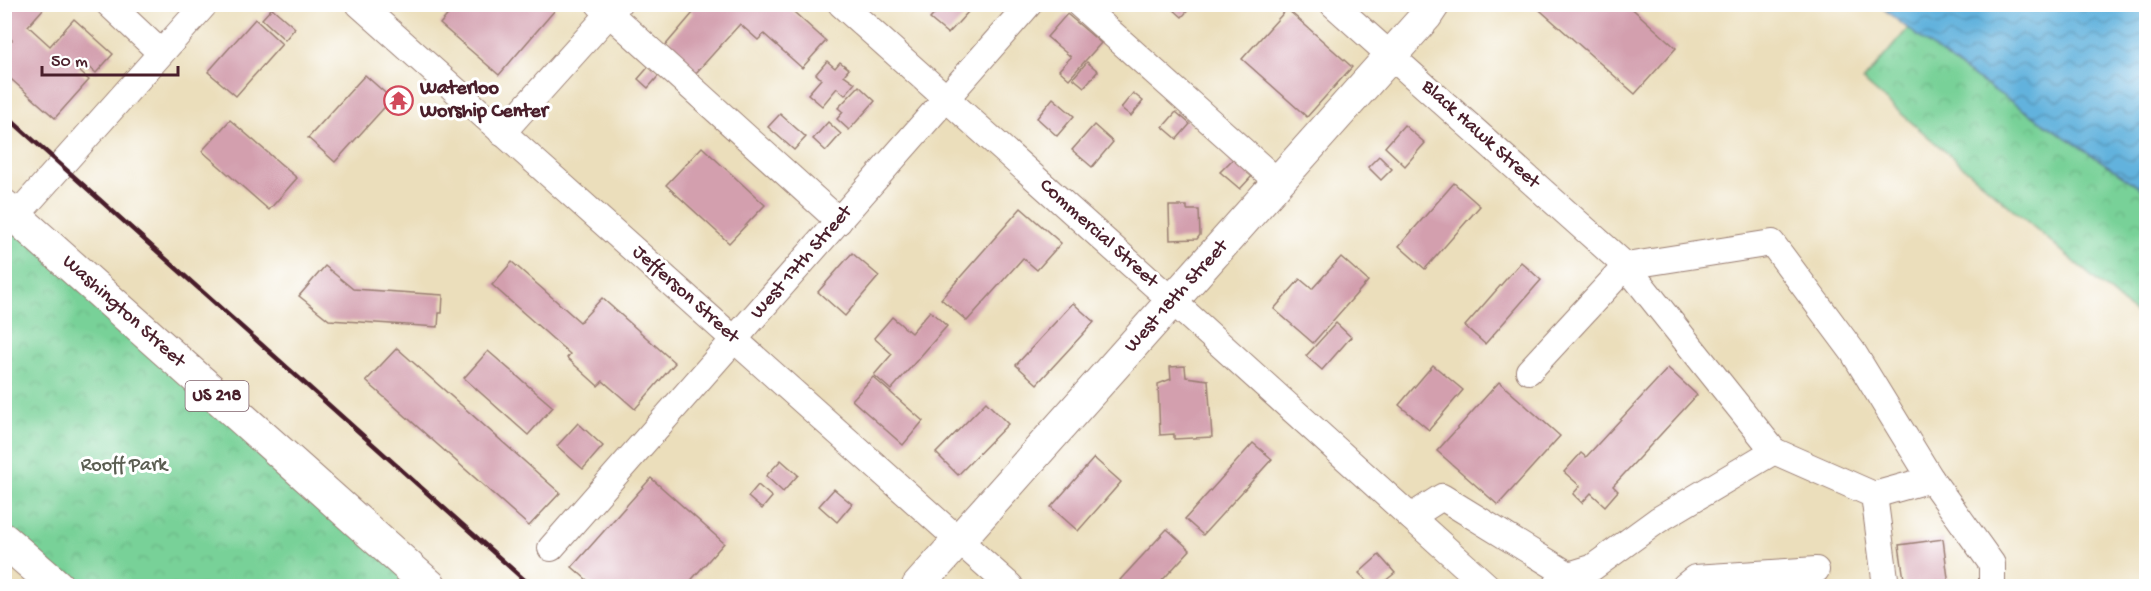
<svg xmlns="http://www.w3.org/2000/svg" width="2151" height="591" viewBox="0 0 2151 591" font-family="'Gochi Hand',sans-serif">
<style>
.park{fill:url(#park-crowns);stroke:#617862;stroke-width:1.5}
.water{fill:url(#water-waves);stroke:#566884;stroke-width:1.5}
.building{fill:#d39fae}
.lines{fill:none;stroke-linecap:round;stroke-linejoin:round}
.minor-casing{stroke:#9a7e73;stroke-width:28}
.major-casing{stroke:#9a7e73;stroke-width:34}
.highway-casing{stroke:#9a7e73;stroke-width:35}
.minor{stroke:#fff;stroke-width:26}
.major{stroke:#fff;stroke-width:32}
.highway{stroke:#fff;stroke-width:33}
.rail{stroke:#4a1f2b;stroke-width:4.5}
.labels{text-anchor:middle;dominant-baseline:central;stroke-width:6;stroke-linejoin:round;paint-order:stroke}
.shield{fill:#fff;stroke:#80626b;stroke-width:1.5}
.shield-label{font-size:18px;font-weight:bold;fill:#4a1f2b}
.poi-label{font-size:20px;font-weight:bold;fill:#4a1f2b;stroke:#fff;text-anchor:start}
.street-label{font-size:20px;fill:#4a1f2b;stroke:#fff}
.park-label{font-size:20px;fill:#5a5d51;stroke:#fff}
</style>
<defs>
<pattern id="park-crowns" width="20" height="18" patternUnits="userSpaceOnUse" patternTransform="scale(1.5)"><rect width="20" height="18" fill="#78d198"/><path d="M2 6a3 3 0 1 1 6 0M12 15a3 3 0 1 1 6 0" fill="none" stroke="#69b383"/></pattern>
<pattern id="water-waves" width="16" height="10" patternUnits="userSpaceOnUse" patternTransform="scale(1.5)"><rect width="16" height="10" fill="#62b2dd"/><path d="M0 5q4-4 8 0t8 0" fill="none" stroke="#5390b3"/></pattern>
</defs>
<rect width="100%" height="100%" fill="#fff"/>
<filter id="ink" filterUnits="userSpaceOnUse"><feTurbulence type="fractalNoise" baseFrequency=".0167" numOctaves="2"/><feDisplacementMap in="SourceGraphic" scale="12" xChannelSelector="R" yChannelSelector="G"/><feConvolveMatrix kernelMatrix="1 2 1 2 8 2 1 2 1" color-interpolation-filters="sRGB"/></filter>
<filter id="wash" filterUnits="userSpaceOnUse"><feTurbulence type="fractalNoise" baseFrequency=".008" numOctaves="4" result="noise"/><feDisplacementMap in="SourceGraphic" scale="24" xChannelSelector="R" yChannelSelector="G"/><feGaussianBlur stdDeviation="1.35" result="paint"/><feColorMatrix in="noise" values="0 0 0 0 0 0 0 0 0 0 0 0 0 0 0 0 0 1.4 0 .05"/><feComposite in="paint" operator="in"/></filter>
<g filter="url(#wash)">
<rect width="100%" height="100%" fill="#ebdebb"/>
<g class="park">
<path d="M1923,11l223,161v151l-283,-242z"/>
<path d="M5,197l435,389h-380l-55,-49z"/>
</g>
<path class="water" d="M1879,5h267v187c-88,-63 -185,-117 -267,-187z"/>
<g id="blocks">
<g class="building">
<path d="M4,4h36l4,4 -16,18 22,20 24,-27 39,35 -17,19 -11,-10 -7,7 11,10 -34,38 -51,-45v-25l8,-8 -8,-7z"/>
<path d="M457,4h92l6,6 -56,65 -59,-51z"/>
<path d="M683,4h102l41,37 -24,27 -38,-34 -6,6 -18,-16 -45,50 -31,-27 29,-34z"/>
<path d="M941,4h18l9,8 -20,22 -18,-15 9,-10 -1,-1z"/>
<path d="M1177,4h17l-12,13 -9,-8z"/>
<path d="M1533,4h94l49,44 -41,46z"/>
<path d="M272,8l23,20 -10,12 -23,-21z"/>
<path d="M1287,9l65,58 -45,50 -65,-58z"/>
<path d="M1067,14l34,29 -32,36 -10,-9 12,-13 -24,-20z"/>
<path d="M255,19l27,25 -46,52 -28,-24z"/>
<path d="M827,61l8,7 5,-6 9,7 -5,6 11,8 -10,12 -8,-7 -15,18 -14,-12 13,-15 -5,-5z"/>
<path d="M1087,62l11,9 -14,16 -11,-9z"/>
<path d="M651,64l10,9 -13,15 -10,-9z"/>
<path d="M365,75l27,24 -57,63 -27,-24z"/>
<path d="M859,86l16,15 -26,29 -12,-11 6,-7 -5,-4z"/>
<path d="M1133,93l10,8 -12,15 -10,-8z"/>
<path d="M1053,98l21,18 -17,20 -20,-18z"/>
<path d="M1176,112l14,12 -13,15 -14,-12z"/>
<path d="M780,114l26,23 -12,13 -26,-23z"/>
<path d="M230,120l67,58 -28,32 -67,-59z"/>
<path d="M828,122l13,12 -15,17 -13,-12z"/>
<path d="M1094,125l19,17 -21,25 -20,-17z"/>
<path d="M1404,125l21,18 -20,23 -20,-19z"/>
<path d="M702,147l63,58 -36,38 -63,-58z"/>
<path d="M1379,156l13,13 -11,11 -13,-13z"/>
<path d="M1233,159l19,17 -12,13 -20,-17z"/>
<path d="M1454,183l26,23 -55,63 -26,-23z"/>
<path d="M1169,206h18v4h12l1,25 -3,4 -27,1z"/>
<path d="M1021,208l40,35 -24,27 -14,-12 -56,63 -26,-22z"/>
<path d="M852,253l27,23 -34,40 -27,-24z"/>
<path d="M1341,257l27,24 -55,62 -39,-34 26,-30 12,10z"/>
<path d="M512,262l68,60 22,-24 73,65 -40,46 -32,-28 -5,5 -31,-28 3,-4 -78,-69z"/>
<path d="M1521,262l20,18 -56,64 -20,-18z"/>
<path d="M325,266l28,23 90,6 -1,18h-3l-1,14 -109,-7 -30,-24z"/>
<path d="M1073,303l21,19 -57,62 -21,-19z"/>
<path d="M930,311l17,15 -56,64 -17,-15 18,-21 -18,-16 18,-21 19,16z"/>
<path d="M1336,323l15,14 -29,33 -16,-14z"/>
<path d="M397,348l163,145 -31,33 -163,-145z"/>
<path d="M488,351l65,56 -25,28 -64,-57z"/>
<path d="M1433,365l30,25 -34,40 -30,-25z"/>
<path d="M1185,366l1,11 22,3 4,57 -38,2v-5l-14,1 -2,-51 13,-5 -1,-12z"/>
<path d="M1668,368l29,27 -84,91 5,5 -13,15 -14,-13 -9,10 -9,-9 7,-8 -16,-14 17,-19 5,4z"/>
<path d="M873,377l50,44 -20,24 -51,-45z"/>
<path d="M1499,382l61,54 -62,69 -61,-54z"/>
<path d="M986,402l22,22 -50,51 -22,-22z"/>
<path d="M578,423l25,23 -20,23 -26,-23z"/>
<path d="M1253,443l19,16 -69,76 -18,-16z"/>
<path d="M1094,458l27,24 -43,49 -27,-24z"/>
<path d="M781,460l17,15 -15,17 -17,-16z"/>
<path d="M651,478l73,65 -38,43h-92l-22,-19z"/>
<path d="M758,485l14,12 -10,12 -14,-12z"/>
<path d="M834,489l18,15 -15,18 -18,-16z"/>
<path d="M1167,529l23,21 -33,36h-29l-8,-6z"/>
<path d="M1943,539l6,47h-44l-6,-41z"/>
<path d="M1379,555l16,18 -16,13h-7l-13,-13z"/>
</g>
</g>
</g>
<g filter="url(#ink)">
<use href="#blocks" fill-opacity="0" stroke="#9a7e73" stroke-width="1.5"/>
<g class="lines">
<defs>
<g id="minor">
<path d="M109,4l52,49"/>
<path d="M359,4l651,582"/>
<path d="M599,4l240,217"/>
<path d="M841,4l348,312 298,270"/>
<path d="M1079,4l200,179"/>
<path d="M1333,4l293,262 146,-23 81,109 78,127 61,85v22"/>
<path d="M502,133l116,-129"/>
<path d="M16,216l189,-212"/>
<path d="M1529,371l97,-105 148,185 -116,69 -66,48 -23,7"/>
<path d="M1774,451l100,44 12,91"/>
<path d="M1874,495l57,-16"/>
<path d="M1411,517l31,-20 127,78 -13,11"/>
<path d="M551,548l478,-544"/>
<path d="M1685,586l10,-8 121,-8"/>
</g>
<path id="major" d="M918,586l508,-570 8,-12"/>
<g id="highway">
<path d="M4,206l426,380"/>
<path d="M4,540l53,46"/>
</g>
</defs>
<use href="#minor" class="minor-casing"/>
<use href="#major" class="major-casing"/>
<use href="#highway" class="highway-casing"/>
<use href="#minor" class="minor"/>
<use href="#major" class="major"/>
<use href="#highway" class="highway"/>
<path class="rail" d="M4,114l527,472"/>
</g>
</g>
<defs>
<symbol id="temple-ring" viewBox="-11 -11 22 22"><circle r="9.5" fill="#fff" stroke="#d1495b" stroke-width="1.5"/><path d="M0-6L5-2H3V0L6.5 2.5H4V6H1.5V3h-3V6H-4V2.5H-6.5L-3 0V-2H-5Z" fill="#d1495b"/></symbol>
</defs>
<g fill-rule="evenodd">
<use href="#temple-ring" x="382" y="84" width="33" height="33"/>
</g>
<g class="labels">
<rect class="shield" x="185.5" y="381" width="63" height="30" rx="4.5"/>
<g class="shield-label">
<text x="217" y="396">US 218</text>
</g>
<g class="poi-label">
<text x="420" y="89">Waterloo<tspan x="420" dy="23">Worship Center</tspan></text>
</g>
<g class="street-label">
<text transform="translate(1480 135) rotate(42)">Black Hawk Street</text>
<text transform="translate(1098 234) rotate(42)">Commercial Street</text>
<text transform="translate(802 263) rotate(-49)">West 17th Street</text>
<text transform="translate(685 295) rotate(42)">Jefferson Street</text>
<text transform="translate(1177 297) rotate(-48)">West 18th Street</text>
<text transform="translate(123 312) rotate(42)">Washington Street</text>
</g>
<g class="park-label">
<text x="124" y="466">Rooff Park</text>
</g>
</g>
<rect width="2151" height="591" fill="none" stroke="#fff" stroke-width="24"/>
<path d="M42 66v9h136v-9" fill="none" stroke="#4a1f2b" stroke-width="3"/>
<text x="51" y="66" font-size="18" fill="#4a1f2b" stroke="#ffffff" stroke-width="4.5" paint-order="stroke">50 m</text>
</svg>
